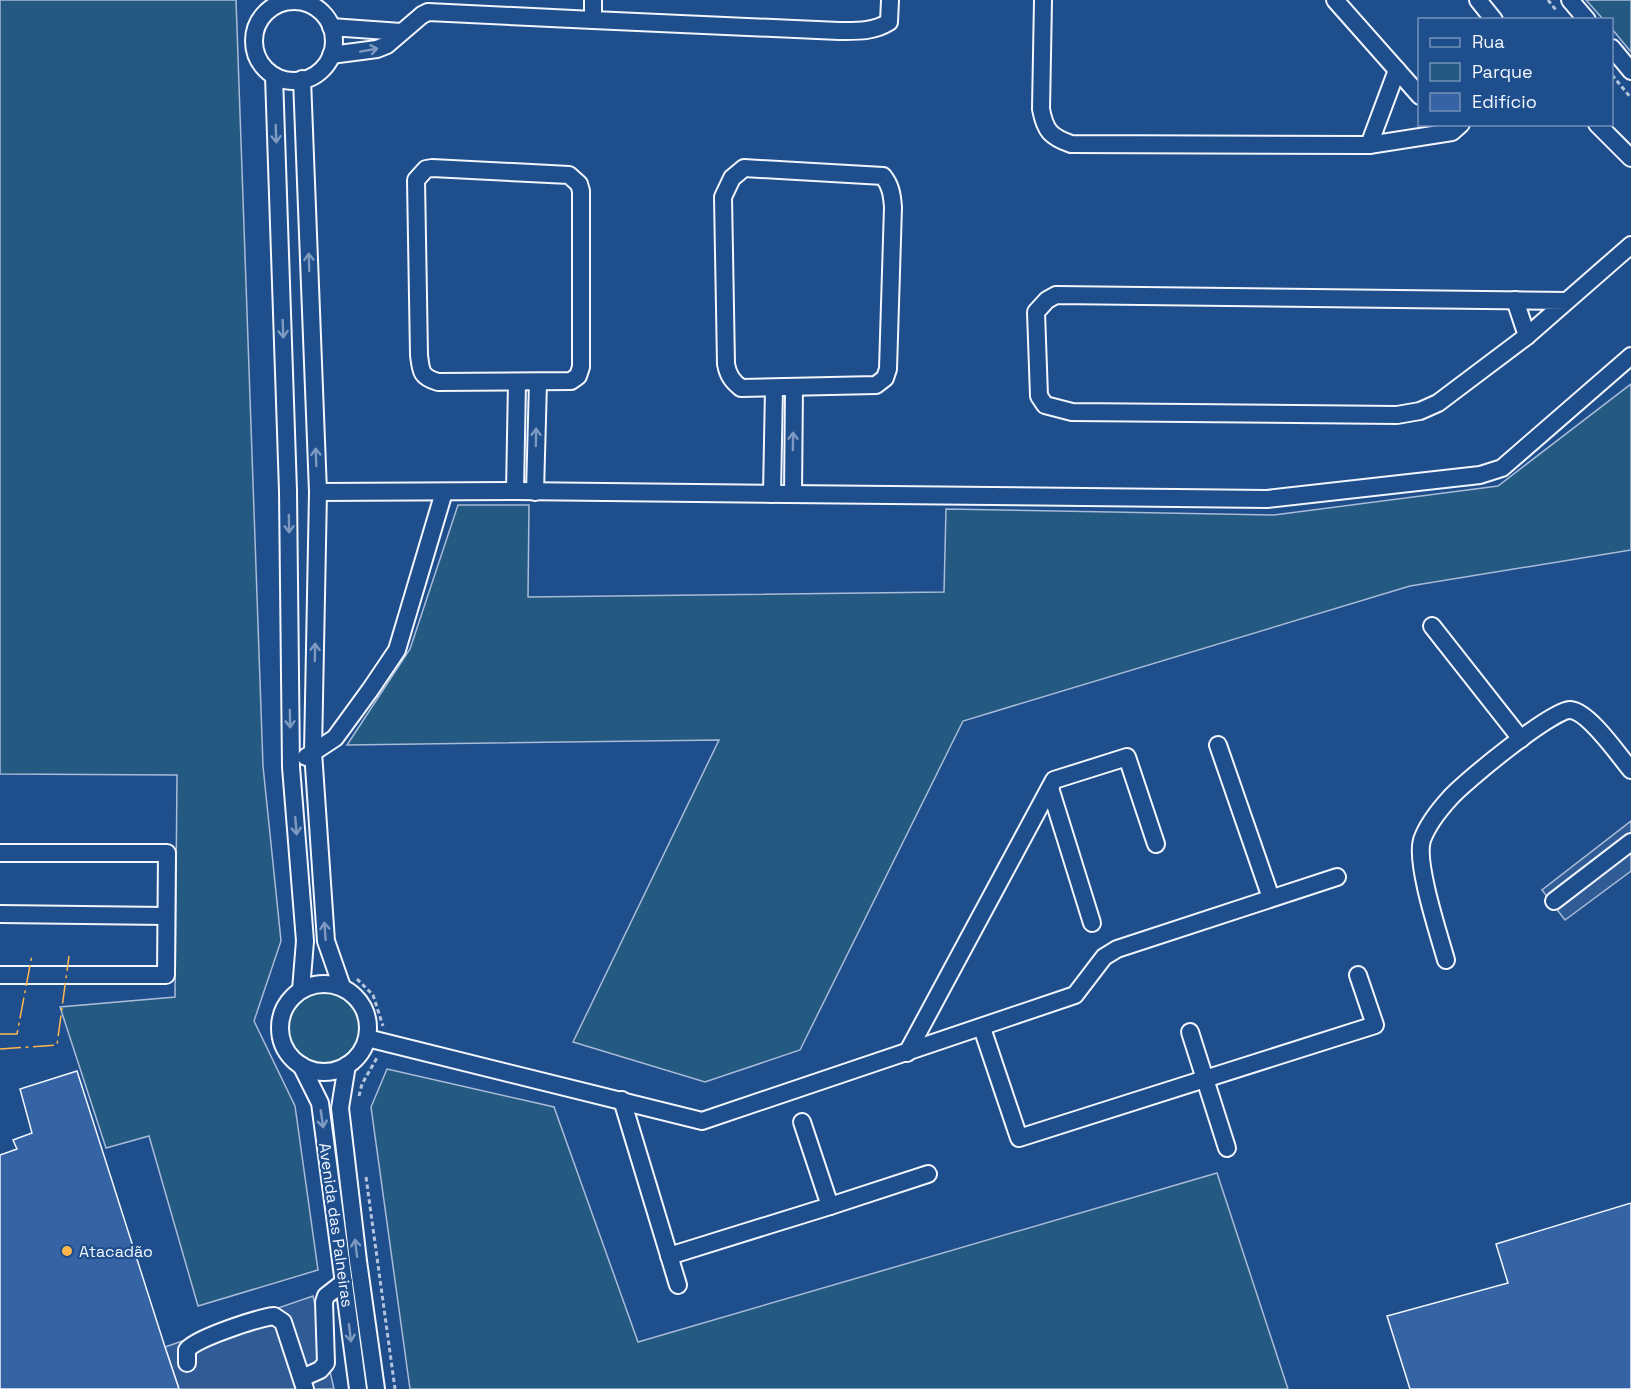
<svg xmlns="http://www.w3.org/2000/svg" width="1631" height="1389" viewBox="0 0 1631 1389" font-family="'Space Grotesk',sans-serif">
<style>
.green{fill:#245a82;stroke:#a8bbd7;stroke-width:1.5}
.parking{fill:#305b95;stroke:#a8bbd7;stroke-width:1.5}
.building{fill:#3563a3;stroke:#f2f6ff;stroke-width:1.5}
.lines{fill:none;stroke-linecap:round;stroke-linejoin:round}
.minor-casing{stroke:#f2f6ff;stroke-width:20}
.path{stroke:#b3c4dc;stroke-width:3;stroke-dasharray:4.5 3;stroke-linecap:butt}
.minor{stroke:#1f4e8c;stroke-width:16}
.power{stroke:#ffb74d;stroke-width:1.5;stroke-dasharray:21 4.5 3 4.5;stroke-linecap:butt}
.oneway{stroke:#7e9ac0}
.poi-dot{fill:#ffb74d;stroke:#1f4e8c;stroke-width:2}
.labels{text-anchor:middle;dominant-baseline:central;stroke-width:4.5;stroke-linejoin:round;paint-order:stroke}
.street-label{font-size:16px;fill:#f2f6ff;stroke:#1f4e8c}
.poi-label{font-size:16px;fill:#f2f6ff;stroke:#1f4e8c;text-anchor:start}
</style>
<rect width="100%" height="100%" fill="#1f4e8c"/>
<g class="green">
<path d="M0,0h236l27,766 18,175 -27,80 41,85 23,164 -120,36 -49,-170 -43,12 -46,-141 115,-10 2,-222 -177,-1z"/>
<path d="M1586,0h45v52l-19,-23v-9l-9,-1z"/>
<path d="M1631,384v166l-221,36 -447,135 -163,329 -95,32 -132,-40 146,-302 -372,5 63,-96 48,-144h71l-1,92 416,-5 2,-83 328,6 224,-29z"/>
<circle cx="324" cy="1027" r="37"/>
<path d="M387,1069l167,38 84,235 579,-169 71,216h-878l-39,-282z"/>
</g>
<g class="parking">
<path d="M1631,821v50l-66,49 -23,-30z"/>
<path d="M313,1296l21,93h-155l-14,-42z"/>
</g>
<g class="building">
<path d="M77,1071l88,276 14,42h-179v-234l17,-6 -4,-9 19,-7 -12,-44z"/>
<path d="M1631,1203v186h-221l-23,-73 121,-33 -12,-39z"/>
</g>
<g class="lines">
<defs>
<g id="minor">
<path d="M593,0v20l246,11c18,0 34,1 50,-9l1,-22"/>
<path d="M1043,0l-2,109c4,22 10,28 30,35l298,1 83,-13 9,-8"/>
<path d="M1335,0l85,96"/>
<path d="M1478,0l16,20"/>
<path d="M1570,0l17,20"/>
<circle cx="294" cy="41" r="40"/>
<path d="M331,27l70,5"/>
<path d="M1612,48l19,23"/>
<path d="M331,55l46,-6 10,-4 35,-30 6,-3 165,8"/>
<path d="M274,76l14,415 3,276 14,174 -4,49"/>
<path d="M302,79l16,413 -5,260 13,189 16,46"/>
<path d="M1597,124l34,34"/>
<path d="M1369,145l28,-75"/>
<path d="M432,168l137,7 10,9 2,7v176l-3,9 -7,5 -133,1c-17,-5 -17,-10 -19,-27l-3,-175 10,-11z"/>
<path d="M744,168l139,8c8,10 9,19 10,31l-5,162 -3,9 -9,7 -135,3c-9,-7 -13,-13 -15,-24l-3,-167 9,-19z"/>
<path d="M1515,300l12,36"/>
<path d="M1567,301l-511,-6 -9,5 -11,12 3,84 6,9 27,7 325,3 23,-4 18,-8 89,-67 104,-91"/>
<path d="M515,491l2,-109"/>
<path d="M318,492l197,-1 752,8 213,-24 22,-7 129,-112"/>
<path d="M535,492l3,-110"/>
<path d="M772,494l2,-106"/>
<path d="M793,494l1,-107"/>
<path d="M1432,626l89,113"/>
<path d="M1218,745l53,153"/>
<path d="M306,757l29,-19 35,-48 27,-40 47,-158"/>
<path d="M1050,788l42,135"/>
<path d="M0,853h167l-1,122h-166"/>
<path d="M1554,901l77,-59"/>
<path d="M0,914l166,2"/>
<path d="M1446,960c-7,-25 -31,-97 -24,-120 5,-14 18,-31 28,-42 14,-16 103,-89 120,-88 19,1 49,46 61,60"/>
<circle cx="324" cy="1028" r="44"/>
<path d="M982,1028l37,110 356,-113 -17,-50"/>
<path d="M1190,1032l37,116"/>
<path d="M367,1038l335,83 373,-126 29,-38 13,-8 220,-72"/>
<path d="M907,1053l147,-273 73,-23 29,87"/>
<path d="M301,1065l19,38 38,286"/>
<path d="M347,1065l-7,43 18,153 18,128"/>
<path d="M622,1100l56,185"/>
<path d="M802,1122l28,84"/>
<path d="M669,1256l161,-50 98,-32"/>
<path d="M187,1363v-13c9,-12 71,-32 87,-34l9,6 22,67"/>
<path d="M302,1378l18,-8 6,-7 -2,-61 2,-6 18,-14"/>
</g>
</defs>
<use href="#minor" class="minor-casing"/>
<g class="path">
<path d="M1548,0l8,10"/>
<path d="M1612,75l19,23"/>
<path d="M357,979l16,16 10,31"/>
<path d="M359,1096l3,-12 16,-28"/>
<path d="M366,1177l29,212"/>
</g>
<use href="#minor" class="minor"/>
<g class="power">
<path d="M0,1034h17l15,-79"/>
<path d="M0,1049l57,-4 12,-89"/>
</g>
</g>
<defs><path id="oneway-shaft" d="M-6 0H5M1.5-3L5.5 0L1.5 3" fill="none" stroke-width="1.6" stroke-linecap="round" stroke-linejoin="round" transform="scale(1.5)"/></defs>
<g class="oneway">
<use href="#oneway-shaft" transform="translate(369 50) rotate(-10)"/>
<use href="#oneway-shaft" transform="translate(276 134) rotate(88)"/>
<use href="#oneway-shaft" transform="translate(309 262) rotate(-92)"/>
<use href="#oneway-shaft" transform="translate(283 329) rotate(88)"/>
<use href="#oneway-shaft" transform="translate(536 437) rotate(-89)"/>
<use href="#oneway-shaft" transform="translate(793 441) rotate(-89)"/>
<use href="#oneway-shaft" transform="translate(316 457) rotate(-92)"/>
<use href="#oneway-shaft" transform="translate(289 524) rotate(89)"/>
<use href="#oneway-shaft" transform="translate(315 652) rotate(-89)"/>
<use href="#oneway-shaft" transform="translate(290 719) rotate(89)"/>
<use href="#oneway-shaft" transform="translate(296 826) rotate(85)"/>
<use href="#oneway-shaft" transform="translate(325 931) rotate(-94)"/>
<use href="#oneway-shaft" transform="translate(322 1119) rotate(82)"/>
<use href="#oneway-shaft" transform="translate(356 1248) rotate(-97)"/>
<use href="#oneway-shaft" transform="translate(350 1333) rotate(83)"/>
</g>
<circle class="poi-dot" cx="67" cy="1251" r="6"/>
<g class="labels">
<g class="street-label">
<text transform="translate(336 1225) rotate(82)">Avenida das Palneiras</text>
</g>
<g class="poi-label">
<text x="79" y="1251">Atacadão</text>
</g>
</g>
<rect x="1418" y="18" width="195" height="108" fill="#1f4e8c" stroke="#7391ba" stroke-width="1.5"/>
<rect x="1430" y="38" width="30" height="9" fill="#1f4e8c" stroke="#7391ba" stroke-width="1.5"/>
<text x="1472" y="48" font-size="18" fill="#f2f6ff">Rua</text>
<rect x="1430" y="63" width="30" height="18" fill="#245a82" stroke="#7391ba" stroke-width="1.5"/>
<text x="1472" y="78" font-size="18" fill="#f2f6ff">Parque</text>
<rect x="1430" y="93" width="30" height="18" fill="#3563a3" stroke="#7391ba" stroke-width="1.5"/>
<text x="1472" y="108" font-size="18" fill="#f2f6ff">Edifício</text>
</svg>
